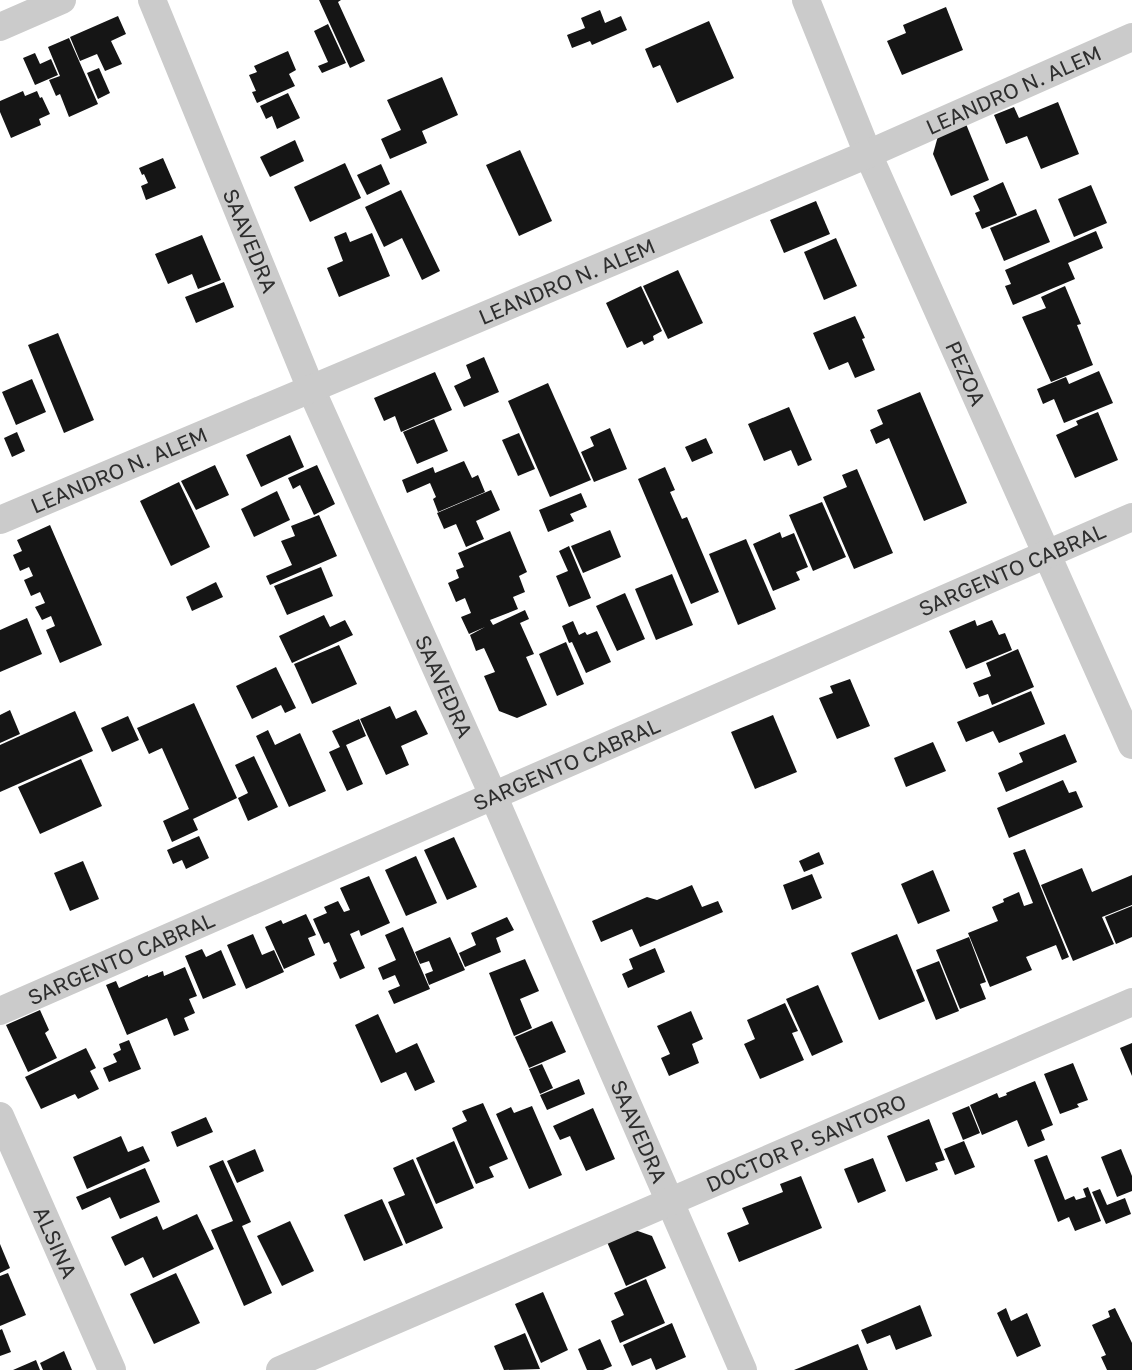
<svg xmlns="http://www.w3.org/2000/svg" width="1132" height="1370" viewBox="0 0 1132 1370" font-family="'Golos Text',sans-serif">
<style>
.building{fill:#151515}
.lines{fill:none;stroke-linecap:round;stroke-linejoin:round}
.minor{stroke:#cbcbcb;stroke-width:28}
.labels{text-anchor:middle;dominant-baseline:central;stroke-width:6;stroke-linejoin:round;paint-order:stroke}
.street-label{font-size:21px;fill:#2e2e2e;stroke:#fff}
</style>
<rect width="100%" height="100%" fill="#fff"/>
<g class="building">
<path d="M319,0h22l-3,2 27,59 -15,7z"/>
<path d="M946,7l17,43 -61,25 -15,-34 19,-8 -3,-8z"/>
<path d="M600,10l5,13 16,-7 6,14 -35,15 -2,-4 -18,7 -5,-13 18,-7 -4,-10z"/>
<path d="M118,16l8,18 -15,7 11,23 -17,7 -8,-17 -17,7 -10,-24z"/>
<path d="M709,21l25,57 -57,25 -17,-38 -7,3 -8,-19z"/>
<path d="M328,24l18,39 -24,10 -4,-7 10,-4 -14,-31z"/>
<path d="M69,38l29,66 -29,13 -9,-23 -4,2 -7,-16 11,-4 -12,-29z"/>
<path d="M288,51l8,19 -7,4 6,12 -38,17 -5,-11 4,-1 -7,-16 8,-3 -3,-6z"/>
<path d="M35,53l5,11 11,-5 7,16 -23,10 -12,-27z"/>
<path d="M99,68l11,25 -12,6 -11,-26z"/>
<path d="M442,77l16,38 -36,16 5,12 -37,16 -9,-20 20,-9 -14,-30z"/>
<path d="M23,91l2,5 12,-5 3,7 2,-1 8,17 -11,5 2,6 -30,13 -11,-26v-11z"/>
<path d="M288,93l12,25 -23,11 -5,-13 -6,3 -6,-13z"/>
<path d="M1058,102l21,52 -38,15 -14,-33 -21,8 -12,-29 20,-8 5,11z"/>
<path d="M966,124l23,56 -38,16 -18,-42 5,-18z"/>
<path d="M295,140l9,21 -34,16 -10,-20z"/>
<path d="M520,150l32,71 -33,15 -33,-71z"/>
<path d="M163,158l13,30 -30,12 -5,-14 7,-3 -4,-9 -2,1 -3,-7z"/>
<path d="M345,163l16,35 -51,24 -16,-35z"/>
<path d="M381,164l9,20 -23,11 -10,-20z"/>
<path d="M1003,182l14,33 -35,14 -7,-16 5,-2 -7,-15z"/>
<path d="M1091,185l16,38 -33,14 -16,-38z"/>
<path d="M401,190l39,81 -18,9 -20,-42 -18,9 -19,-40z"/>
<path d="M816,201l14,33 -46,19 -14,-33z"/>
<path d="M1036,209l14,33 -46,19 -14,-33z"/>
<path d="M1096,231l7,17 -35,15 7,16 -62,26 -8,-19 6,-2 -6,-14z"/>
<path d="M346,232l4,10 22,-9 18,43 -51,21 -12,-29 16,-7 -9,-24z"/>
<path d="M202,235l19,45 -23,9 -6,-15 -24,10 -13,-30z"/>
<path d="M836,238l21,48 -33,14 -20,-48z"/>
<path d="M678,270l25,53 -35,16 -25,-53z"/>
<path d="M224,282l10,25 -38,16 -11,-26z"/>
<path d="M641,286l21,45 -9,5 1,4 -10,5 -2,-4 -15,7 -21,-45z"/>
<path d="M1065,286l16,38 -4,1 16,40 -42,17 -29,-65 24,-9 -5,-11z"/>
<path d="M855,316l10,22 -3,1 13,31 -20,8 -7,-16 -19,8 -16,-37z"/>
<path d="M58,333l36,87 -30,13 -36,-88z"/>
<path d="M484,357l15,35 -35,15 -10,-21 17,-8 -5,-13z"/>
<path d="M1099,371l14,32 -49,20 -10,-24 -11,5 -6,-15 29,-12 3,7z"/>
<path d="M435,372l17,38 -51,22 -6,-16 -11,5 -10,-23z"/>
<path d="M32,379l14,33 -30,13 -14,-33z"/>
<path d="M548,383l43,97 -41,17 -42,-96z"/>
<path d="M920,392l47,111 -43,18 -35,-83 -13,6 -6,-14 13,-6 -6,-14z"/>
<path d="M789,407l23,53 -14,6 -7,-16 -27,11 -16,-37z"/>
<path d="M1098,412l20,48 -43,18 -19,-43 22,-10 -2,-4z"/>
<path d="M434,419l14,32 -31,13 -14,-32z"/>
<path d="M610,428l17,41 -33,13 -13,-30 13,-6 -4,-9z"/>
<path d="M17,432l8,19 -13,6 -8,-19z"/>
<path d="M519,433l16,36 -17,7 -16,-36z"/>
<path d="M290,435l14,32 -43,20 -15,-32z"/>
<path d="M706,438l7,15 -21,9 -7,-15z"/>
<path d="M464,461l8,17 6,-3 7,17 -47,20 -5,-13 3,-2 -6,-14 -23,10 -5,-13 31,-13 2,6z"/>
<path d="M215,465l14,30 -33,15 -15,-29z"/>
<path d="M317,465l18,39 -21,11 -14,-30 -7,4 -5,-11z"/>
<path d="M665,467l10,23 -5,2 12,27 5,-2 32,75 -28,12 -53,-125z"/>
<path d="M857,469l36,84 -39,16 -31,-72 24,-10 -5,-12z"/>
<path d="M179,482l31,65 -39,19 -31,-65z"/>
<path d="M491,490l9,20 -24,11 8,18 -18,8 -10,-23 -12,5 -7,-16z"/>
<path d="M277,491l13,29 -36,17 -13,-28z"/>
<path d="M581,493l6,14 -17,7 4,7 -26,11 -9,-22z"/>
<path d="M822,502l24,55 -33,14 -24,-56z"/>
<path d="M319,515l18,41 -67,29 -4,-9 26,-11 -11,-24 14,-5 -4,-10z"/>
<path d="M50,525l52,120 -42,18 -14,-33 9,-4 -4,-10 -9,4 -7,-13 10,-4 -5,-11 -9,4 -7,-16 9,-4 -4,-9 -9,4 -7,-16 9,-4 -5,-11z"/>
<path d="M610,530l11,27 -38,16 -12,-27z"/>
<path d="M510,531l17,41 -8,4 6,16 -12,5 5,12 -28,11 3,5 32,-15 4,9 -9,4 14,31 -8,3 21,48 -30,13 -18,-7 -15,-35 11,-4 -11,-24 -8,3 -6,-16 15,-8 -16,7 -8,-17 10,-4 -6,-15 -9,4 -8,-19 11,-5 -3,-8 8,-3 -6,-14z"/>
<path d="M780,532l2,6 12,-5 14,34 -12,5 4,8 -27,11 -20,-47z"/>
<path d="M746,539l30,70 -38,16 -29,-71z"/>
<path d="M569,546l22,52 -22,9 -13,-31 12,-5 -9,-20z"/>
<path d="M321,567l12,29 -46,19 -13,-29z"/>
<path d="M672,574l21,51 -37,15 -21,-51z"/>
<path d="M216,582l7,15 -31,14 -6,-14z"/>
<path d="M625,593l20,46 -28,12 -21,-45z"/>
<path d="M324,615l6,12 15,-7 8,15 -61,28 -13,-27z"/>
<path d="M27,618l15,36 -42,18v-42z"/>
<path d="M975,620l2,6 15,-6 7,15 6,-2 7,17 -46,19 -17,-38z"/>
<path d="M573,621l6,14 6,-3 2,3 10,-4 14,31 -25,11 -14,-31 -3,1 -7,-17z"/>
<path d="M566,642l18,42 -27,12 -18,-42z"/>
<path d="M339,645l18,39 -45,20 -18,-40z"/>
<path d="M1018,649l16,38 -42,18 -4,-11 -9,3 -6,-14 18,-7 -5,-13z"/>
<path d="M276,667l20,41 -11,5 -4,-8 -29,14 -16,-33z"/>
<path d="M850,679l20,47 -33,13 -18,-41 14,-5 -3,-7z"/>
<path d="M1031,691l14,33 -46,19 -6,-12 -27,11 -9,-20z"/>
<path d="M194,703l43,95 -44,21 5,11 -26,12 -9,-21 26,-12 -27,-61 -13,6 -12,-26z"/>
<path d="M390,706l6,13 20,-9 12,24 -27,12 8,19 -23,10 -26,-56z"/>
<path d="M10,710l10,24 -20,9v-28z"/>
<path d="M75,711l18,40 -93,41v-47z"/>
<path d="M773,715l24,57 -42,17 -24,-57z"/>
<path d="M128,716l11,24 -27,12 -11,-24z"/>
<path d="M359,719l7,17 -20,9 17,39 -16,7 -18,-39 11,-5 -8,-16z"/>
<path d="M268,730l7,15 25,-12 26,58 -37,16 -33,-71z"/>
<path d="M1065,734l12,28 -71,30 -8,-19 25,-11 -4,-9z"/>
<path d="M933,742l13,29 -40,16 -12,-29z"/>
<path d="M254,756l24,51 -30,14 -10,-23 10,-5 -13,-28z"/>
<path d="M81,759l21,47 -62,28 -22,-47z"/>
<path d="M1063,780l6,13 7,-2 7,16 -74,31 -12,-30z"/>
<path d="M199,836l10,22 -23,11 -4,-9 -9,4 -6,-14z"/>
<path d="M454,837l23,50 -30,13 -23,-50z"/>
<path d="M1025,849l44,108 -7,3 -6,-15 -30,12 6,13 -42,17 -22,-54 30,-12 -6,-14 12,-5 -1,-3 16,-7 5,14 9,-3 -20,-50z"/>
<path d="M819,852l5,12 -20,8 -5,-11z"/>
<path d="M416,856l21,47 -31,13 -21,-46z"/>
<path d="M83,861l16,38 -29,12 -16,-38z"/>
<path d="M1082,868l10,24 40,-17v30l-30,12 12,27 -41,17 -32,-76z"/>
<path d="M933,870l17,41 -32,13 -17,-40z"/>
<path d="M812,874l10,24 -30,12 -9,-25z"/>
<path d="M369,876l21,47 -29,13 -2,-6 -9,4 15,34 -25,11 -7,-16 4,-2 -8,-19 -5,2 -11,-25 14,-6 -3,-6 14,-6 6,11 6,-2 -10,-22z"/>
<path d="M692,885l10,22 16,-6 5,11 -83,35 -8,-18 -31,13 -9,-21 55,-24 10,3z"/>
<path d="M1132,906v31l-16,7 -11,-27z"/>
<path d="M306,914l10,21 -8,3 7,17 -31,14 -19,-42 16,-7 2,4z"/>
<path d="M507,917l7,13 -18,8 5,14 -36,15 -6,-14 17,-8 -5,-12z"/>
<path d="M403,927l27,62 -36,15 -6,-13 12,-5 -5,-11 -12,5 -5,-12 18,-8 -11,-25z"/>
<path d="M253,934l9,21 12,-5 10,22 -38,17 -19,-44z"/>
<path d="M897,934l28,67 -46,19 -28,-67z"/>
<path d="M450,937l15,33 -36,15 -4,-11 8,-3 -4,-10 -9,3 -5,-12z"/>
<path d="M969,937l17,45 -6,2 6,15 -26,10 -24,-59z"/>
<path d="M655,948l10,24 -37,16 -6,-14 11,-5 -4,-10z"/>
<path d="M202,949l4,8 15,-7 15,35 -33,14 -18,-43z"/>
<path d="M525,959l14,32 -19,8 12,29 -18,8 -25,-63z"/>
<path d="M939,961l20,50 -23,9 -20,-50z"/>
<path d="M185,967l12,29 -8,3 6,14 -11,5 5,12 -15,6 -7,-18 -40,17 -21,-50 10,-4 3,7 29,-13v2l15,-6 1,5z"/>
<path d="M818,985l25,57 -31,14 -26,-57z"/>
<path d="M785,1003l13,28 -6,2 12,27 -44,19 -16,-35 11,-5 -8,-19z"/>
<path d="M40,1010l9,20 -4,3 12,25 -29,14 -22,-47z"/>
<path d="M691,1011l12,28 -11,5 7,19 -30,13 -8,-18 9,-4 -13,-28z"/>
<path d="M378,1014l18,39 21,-10 18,39 -20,9 -9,-19 -25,11 -26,-58z"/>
<path d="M552,1021l14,31 -37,16 -14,-31z"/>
<path d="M129,1040l12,29 -32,13 -6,-14 14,-6 -4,-8 8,-4 -2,-6z"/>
<path d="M1132,1043v33l-12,-28z"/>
<path d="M86,1048l10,20 -6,3 9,18 -21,10 -3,-5 -34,15 -16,-32z"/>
<path d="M1073,1063l15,37 -11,4 2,3 -19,7 -16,-40z"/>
<path d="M542,1064l11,24 -13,6 -11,-25z"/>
<path d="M579,1079l6,15 -38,16 -7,-15z"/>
<path d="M1035,1081l18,44 -12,5 4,10 -17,7 -11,-27 -35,15 -12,-30 27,-12 2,5 8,-3 -1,-2z"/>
<path d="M483,1103l25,56 -19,8 5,10 -18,7 -24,-56 15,-7 -5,-10z"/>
<path d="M532,1106l30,69 -33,14 -33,-75 15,-7 3,6z"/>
<path d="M969,1106l11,27 -17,7 -11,-27z"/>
<path d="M593,1108l22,51 -29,12 -16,-35 -10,4 -7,-14z"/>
<path d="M206,1117l7,15 -36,15 -6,-15z"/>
<path d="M929,1119l16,41 -10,3 3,7 -32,12 -19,-46z"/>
<path d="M121,1136l7,16 15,-6 7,15 -63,28 -14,-32z"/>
<path d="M454,1141l20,47 -38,16 -20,-46z"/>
<path d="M964,1141l11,26 -20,8 -11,-26z"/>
<path d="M255,1149l9,22 -27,12 -10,-22z"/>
<path d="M1121,1149l11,27v15l-15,6 -16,-40z"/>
<path d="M1047,1155l18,45 9,-4 2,4 10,-3 -3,-8 5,-2 13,34 -26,10 -6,-14 -11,5 -24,-62z"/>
<path d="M873,1158l13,33 -28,12 -14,-34z"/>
<path d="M413,1159l30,69 -37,16 -18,-42 17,-7 -12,-27z"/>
<path d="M223,1160l28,62 -9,4 30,67 -28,13 -33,-76 22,-9 -24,-55z"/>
<path d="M145,1168l15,34 -40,17 -10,-22 -28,13 -6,-13z"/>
<path d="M801,1176l21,52 -83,34 -12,-29 22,-9 -7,-16 41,-16 -3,-8z"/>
<path d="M1100,1189l7,16 18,-7 6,16 -25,10 -14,-32z"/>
<path d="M382,1199l21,46 -39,16 -20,-46z"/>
<path d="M197,1214l17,35 -61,29 -10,-21 -18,9 -14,-29 46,-21 6,14z"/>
<path d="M290,1221l24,50 -32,15 -25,-50z"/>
<path d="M635,1230l17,6 14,32 -40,18 -19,-44z"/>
<path d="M0,1244l10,24 -10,5z"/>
<path d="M8,1273l18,42 -26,11v-50z"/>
<path d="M176,1273l24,50 -46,21 -24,-50z"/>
<path d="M646,1279l19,44 -45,20 -9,-22 13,-6 -10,-22z"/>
<path d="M543,1292l25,58 -27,13 -26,-59z"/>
<path d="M920,1305l12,31 -36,14 -6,-15 -23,9 -6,-14z"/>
<path d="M1006,1308l5,13 16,-8 14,33 -24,11 -20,-44z"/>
<path d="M1115,1308l17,35v27h-25l-6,-13 5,-2 -14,-30 18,-8 -2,-6z"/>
<path d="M672,1323l14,34 -30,13 -5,-12 -19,8 -9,-21z"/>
<path d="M2,1329l9,23 -11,4v-26z"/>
<path d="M525,1333l15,36 -36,1 -10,-24z"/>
<path d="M600,1339l12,27 -9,4h-16l-9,-21z"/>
<path d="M858,1344l10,26h-74z"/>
<path d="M64,1351l8,19h-29l-3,-7z"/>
<path d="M36,1360l4,10h-27z"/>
</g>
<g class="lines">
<g class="minor">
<path id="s1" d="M152,0l159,389 182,406 250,575"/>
<path id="s2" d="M806,0l62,154 264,591"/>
<path d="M0,27l62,-27"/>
<path id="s3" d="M0,520l868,-366 264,-117"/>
<path id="s4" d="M0,1011l1132,-494"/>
<path id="s5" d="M0,1116l112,254"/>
<path id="s6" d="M280,1370l852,-368"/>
</g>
</g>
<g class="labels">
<g class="street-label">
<text stroke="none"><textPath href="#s3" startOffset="1101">LEANDRO N. ALEM</textPath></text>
<text stroke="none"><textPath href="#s1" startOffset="260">SAAVEDRA</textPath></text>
<text stroke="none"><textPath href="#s3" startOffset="615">LEANDRO N. ALEM</textPath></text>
<text stroke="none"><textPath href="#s2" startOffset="406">PEZOA</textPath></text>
<text stroke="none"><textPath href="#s3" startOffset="129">LEANDRO N. ALEM</textPath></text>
<text stroke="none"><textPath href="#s4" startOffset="1104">SARGENTO CABRAL</textPath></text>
<text stroke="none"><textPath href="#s1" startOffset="746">SAAVEDRA</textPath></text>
<text stroke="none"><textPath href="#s4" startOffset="618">SARGENTO CABRAL</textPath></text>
<text stroke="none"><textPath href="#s4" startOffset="132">SARGENTO CABRAL</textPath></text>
<text stroke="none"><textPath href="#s1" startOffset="1232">SAAVEDRA</textPath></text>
<text stroke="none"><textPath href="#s6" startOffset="573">DOCTOR P. SANTORO</textPath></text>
<text stroke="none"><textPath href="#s5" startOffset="138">ALSINA</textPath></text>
</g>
</g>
</svg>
